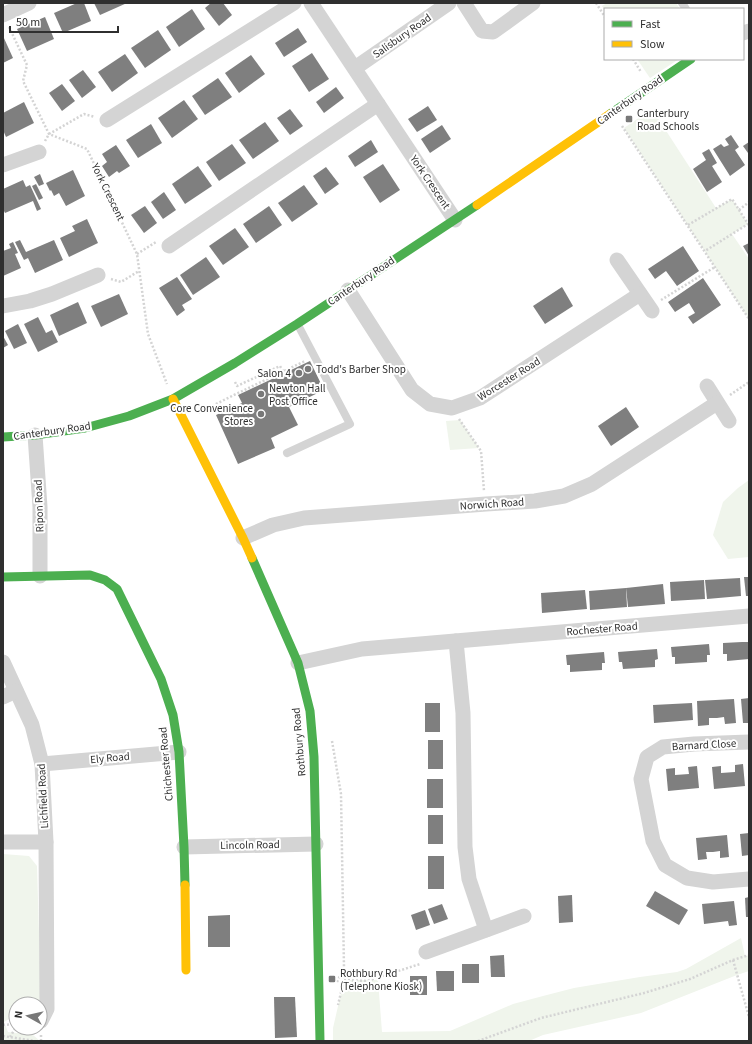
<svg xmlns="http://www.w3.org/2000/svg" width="752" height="1044" viewBox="0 0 752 1044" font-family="'Source Sans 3',sans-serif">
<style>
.green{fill:#f0f5ec}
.building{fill:#7f7f7f}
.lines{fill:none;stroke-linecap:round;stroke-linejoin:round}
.path{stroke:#d4d4d4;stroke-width:2.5;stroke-dasharray:2 2;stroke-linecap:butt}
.lane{stroke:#d4d4d4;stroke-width:8}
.street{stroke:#d4d4d4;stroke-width:15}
.fast{stroke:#4caf50;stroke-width:9}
.slow{stroke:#ffc107;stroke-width:9}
.poi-dot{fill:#787878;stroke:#fff;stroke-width:1.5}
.labels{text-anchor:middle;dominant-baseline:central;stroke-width:4;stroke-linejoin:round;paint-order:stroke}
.street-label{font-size:11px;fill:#2f2f2f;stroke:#fff}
.poi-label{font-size:11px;fill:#2f2f2f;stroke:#fff;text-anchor:start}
</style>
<rect width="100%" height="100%" fill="#fff"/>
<g class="green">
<path d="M607,3h69l4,6h-75v2l-3,-5z"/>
<path d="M637,59h42l-29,19z"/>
<path d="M652,109l64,99 16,-9 16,25 -16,10 17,25v60l-125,-191z"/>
<path d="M460,420l19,28 -29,2 -4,-29z"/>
<path d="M749,480v77l-21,2 -15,-24 10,-33 15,-14z"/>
<path d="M3,854l26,2 8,10 4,135 -6,3h-19v11l-12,7 4,10 25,3 7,6h-37z"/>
<path d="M741,938l4,18 4,-1v16l-12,4 -96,38 -98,22 -14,6h-196v-13l11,-48h34l4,52 68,-1 63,-27 30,-8 31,-8 66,-11 37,-5 9,-3z"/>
</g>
<g class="building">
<path d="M77,3h7l7,18 -28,12 -9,-20z"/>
<path d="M94,3h33l-27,12z"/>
<path d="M211,3h12l9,12 -13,11 -14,-18z"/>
<path d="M192,9l13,20 -26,18 -13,-20z"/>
<path d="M45,17l9,22 -27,12 -10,-22z"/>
<path d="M298,28l9,14 -23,15 -9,-14z"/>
<path d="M158,30l13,20 -26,18 -14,-20z"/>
<path d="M3,36l10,22 -10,5z"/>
<path d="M312,53l17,26 -20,13 -17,-26z"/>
<path d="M125,54l13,19 -26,19 -14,-20z"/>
<path d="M251,55l14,19 -26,19 -14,-20z"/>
<path d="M83,70l13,17 -14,11 -13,-18z"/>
<path d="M218,78l14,19 -27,18 -13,-19z"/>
<path d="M62,84l13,17 -13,10 -13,-18z"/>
<path d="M336,87l8,11 -20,15 -8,-11z"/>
<path d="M184,100l14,19 -26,19 -14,-20z"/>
<path d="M24,102l10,21 -28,14 -3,-7v-17z"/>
<path d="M428,106l9,14 -20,12 -9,-13z"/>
<path d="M290,109l13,17 -13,9 -13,-17z"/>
<path d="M265,122l14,19 -26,18 -14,-19z"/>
<path d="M151,124l11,19 -24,15 -12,-18z"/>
<path d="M442,125l9,14 -21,14 -9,-14z"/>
<path d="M731,135l8,12 -4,3 10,15 -15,11 -17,-27 8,-5 3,3 5,-2 -4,-6z"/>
<path d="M371,140l7,12 -23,15 -7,-11z"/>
<path d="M749,142v10l-1,1 -5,-7z"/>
<path d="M232,144l14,19 -27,18 -13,-19z"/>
<path d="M116,145l14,21 -11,7 -2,-2 -8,6 -7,-11 5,-4 -5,-8z"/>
<path d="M709,149l8,14 -5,3 10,16 -15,10 -14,-23 13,-9 -4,-7z"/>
<path d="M383,164l17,26 -20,13 -17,-26z"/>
<path d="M198,166l14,20 -27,18 -13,-20z"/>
<path d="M326,167l13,17 -14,10 -12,-18z"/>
<path d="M73,170l12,26 -19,10 -7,-13 -5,3 -3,-6 -1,1 -4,-8z"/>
<path d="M40,174l4,10 -5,2 -5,-9z"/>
<path d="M23,180l3,7 4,-2 11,24 -4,2 -4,-10 -28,12 -2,-4v-20z"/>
<path d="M36,184l7,14 -4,2 -7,-14z"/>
<path d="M304,185l14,19 -26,18 -14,-19z"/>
<path d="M164,192l12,18 -13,9 -12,-17z"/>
<path d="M145,206l12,17 -13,10 -13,-18z"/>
<path d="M269,206l13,19 -26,18 -13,-19z"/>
<path d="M87,219l11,24 -29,14 -9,-19 15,-7 -3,-5z"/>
<path d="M235,228l14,19 -26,18 -14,-19z"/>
<path d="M20,240l6,12 28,-12 9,20 -28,13 -7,-15 -4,2 -9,-18z"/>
<path d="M13,242l5,11 -3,1 6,14 -18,8v-25l8,-3 -2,-4z"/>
<path d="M749,243v13l-6,-10z"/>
<path d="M683,246l16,25 -22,15 -11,-15 -11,8 -7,-10z"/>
<path d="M206,257l14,20 -27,18 -13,-20z"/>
<path d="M177,277l15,22 -10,6 3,5 -8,6 -18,-28z"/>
<path d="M703,278l18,27 -28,19 -5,-7 7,-4 -6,-10 -14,9 -7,-10z"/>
<path d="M562,287l11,19 -28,18 -12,-18z"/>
<path d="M119,294l9,20 -27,13 -10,-21z"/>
<path d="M78,302l9,21 -28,13 -9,-21z"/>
<path d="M38,317l8,16 6,-3 6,12 -20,10 -14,-28z"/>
<path d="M18,324l9,19 -13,6 -9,-18z"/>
<path d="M3,336l5,9 -5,3z"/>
<path d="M310,361l14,29 -35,17 9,18 -27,13 4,10 -37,16 -22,-49 26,-12 -4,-8z"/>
<path d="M626,407l13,20 -28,19 -13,-20z"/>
<path d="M744,577h5v19h-3z"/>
<path d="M740,578l1,18 -34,3 -2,-19z"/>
<path d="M704,580l1,19 -34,2 -1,-19z"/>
<path d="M663,584l2,20 -37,3 -2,-19z"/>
<path d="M626,588l1,19 -37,3 -1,-19z"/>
<path d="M585,590l2,19 -45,4 -1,-20z"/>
<path d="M742,642h7v17l-22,2v-7h-4v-11z"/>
<path d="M709,644l1,11h-3v7l-32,2v-7h-3l-1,-10z"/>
<path d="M657,649l1,10 -3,1v7l-32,2 -1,-7h-3l-1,-10z"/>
<path d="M604,652l1,11h-3v7l-32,2v-7h-3l-1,-10z"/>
<path d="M749,698v25h-6l-2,-24z"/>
<path d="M734,699l2,24 -11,1 -1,-7 -7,1h-8v7l-11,1 -1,-25z"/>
<rect x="425" y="703" width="15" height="29"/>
<path d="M692,703l1,17 -39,3 -1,-18z"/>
<rect x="428" y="740" width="15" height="29"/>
<path d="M743,764l2,22 -31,3 -2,-22 9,-1v7l14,-1v-7z"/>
<path d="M697,766l2,22 -31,3 -2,-22 9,-1v7l14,-1 -1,-7z"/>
<rect x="427" y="779" width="16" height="29"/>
<rect x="428" y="815" width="15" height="29"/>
<path d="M749,833v22l-7,1 -2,-22z"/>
<path d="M727,835l2,22 -9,1v-7l-7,1h-7l1,7 -9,1 -2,-22z"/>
<rect x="428" y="856" width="16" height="33"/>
<path d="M655,891l33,19 -9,15 -33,-19z"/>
<path d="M572,895l1,27 -14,1 -1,-27z"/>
<path d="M749,897v20h-3l-1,-19z"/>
<path d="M734,901l3,24 -8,1 -1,-5 -24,3 -2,-20z"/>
<path d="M442,904l6,15 -14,5 -6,-15z"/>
<path d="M425,910l5,15 -14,5 -5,-15z"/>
<path d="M230,915v32h-22v-31z"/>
<path d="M504,955l1,22h-14l-1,-21z"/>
<rect x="462" y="964" width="17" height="19"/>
<path d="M436,971h18v20h-17z"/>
<rect x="410" y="976" width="17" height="19"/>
<path d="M274,997h21l2,40 -22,1z"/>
</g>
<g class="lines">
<g class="path">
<path d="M596,3l9,14"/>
<path d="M9,27l18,38 -4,16 26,53 38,15 50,105 11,80 19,50"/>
<path d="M633,59l8,13"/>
<path d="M622,126l127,193"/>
<path d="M45,141l4,-7 35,-20 11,3"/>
<path d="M739,210l10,-8"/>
<path d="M688,225l44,-26 16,25 -43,27"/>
<path d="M137,254l19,-12"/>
<path d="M111,279l10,3 18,-11"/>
<path d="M661,300l54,-33"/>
<path d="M235,382l2,4 43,-20 3,5"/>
<path d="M730,395l19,-13"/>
<path d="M198,413l38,-19 69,-33"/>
<path d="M459,419l22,32 3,40"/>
<path d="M332,741l9,53 3,174v12l-6,25"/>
<path d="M733,960l16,57"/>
<path d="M344,980l23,1 53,-17"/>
<path d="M337,982l6,-12"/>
<path d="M3,1025l13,-1"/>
<path d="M3,1036l32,5"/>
<path d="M10,1037l6,-10"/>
<path d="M41,1041v-7"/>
<path d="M478,1041l63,-23 103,-25 46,-14 43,-19 16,-5"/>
</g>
<g class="lane">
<path d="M682,3l4,6"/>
<path d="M287,453l63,-29 -52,-99"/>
</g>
<g class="street">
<path d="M311,3l144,217"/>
<path d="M464,3l18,28 11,1 40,-29"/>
<path d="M3,15l26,-12"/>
<path d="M743,33l6,-2"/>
<path d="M355,68l94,-65"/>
<path d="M107,120l187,-117"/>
<path d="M3,165l36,-13"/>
<path d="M169,246l209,-142"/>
<path d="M617,260l35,51"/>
<path d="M348,290l64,100 18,14 22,4 28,-10 160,-104"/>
<path d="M3,306l27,-5 22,-7 46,-19"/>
<path d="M707,386l22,35"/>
<path d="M35,435l5,72v69"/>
<path d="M243,538l30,-13 31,-7 182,-14 49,-3 29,-5 28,-12 125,-81"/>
<path d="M456,641l7,72 2,134 4,32 17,51"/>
<path d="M3,662l29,63 10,39 4,78 1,167 -6,12"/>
<path d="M298,663l64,-14 387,-33"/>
<path d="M3,697l13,-6"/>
<path d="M749,742l-55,2 -31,3 -16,10 -6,22 12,62 12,24 22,13 26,4 36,-3"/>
<path d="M42,764l137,-12"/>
<path d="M3,842h43"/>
<path d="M184,847l132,-3"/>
<path d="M426,952l98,-36"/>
</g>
<g class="fast">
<path d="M610,114l81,-55"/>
<path d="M3,437l32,-2 50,-7 44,-12 44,-17 62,-36 62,-39 180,-119"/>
<path d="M252,558l46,105 12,48 4,46 6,284"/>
<path d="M3,577l87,-2 15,5 12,9 44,90 12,36 6,37 5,95 1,38"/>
</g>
<g class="slow">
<path d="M477,205l133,-91"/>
<path d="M173,399l70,139 9,20"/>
<path d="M185,885l1,85"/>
</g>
</g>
<g class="poi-dot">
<rect x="625" y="115" width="8" height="8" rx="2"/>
<circle cx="308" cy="369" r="4"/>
<circle cx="299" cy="373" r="4"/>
<circle cx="261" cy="394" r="4"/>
<circle cx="261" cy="414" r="4"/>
<rect x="328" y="975" width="8" height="8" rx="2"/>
</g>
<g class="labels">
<g class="street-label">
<text transform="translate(402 36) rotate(-35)">Salisbury Road</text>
<text transform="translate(630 100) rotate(-35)">Canterbury Road</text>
<text transform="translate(430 182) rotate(56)">York Crescent</text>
<text transform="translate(108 192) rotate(64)">York Crescent</text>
<text transform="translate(361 281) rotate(-34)">Canterbury Road</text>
<text transform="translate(509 379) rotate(-32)">Worcester Road</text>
<text transform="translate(52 431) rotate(-8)">Canterbury Road</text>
<text transform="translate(492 504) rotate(-4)">Norwich Road</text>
<text transform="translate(39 506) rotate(-92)">Ripon Road</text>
<text transform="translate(602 629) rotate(-5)">Rochester Road</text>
<text transform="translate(299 742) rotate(-95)">Rothbury Road</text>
<text transform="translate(704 745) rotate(-3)">Barnard Close</text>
<text transform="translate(110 758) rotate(-5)">Ely Road</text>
<text transform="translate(166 764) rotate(-95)">Chichester Road</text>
<text transform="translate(43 796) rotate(-93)">Lichfield Road</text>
<text transform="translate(250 845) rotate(-1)">Lincoln Road</text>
</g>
<g class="poi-label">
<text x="637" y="113">Canterbury<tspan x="637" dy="13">Road Schools</tspan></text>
<text x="316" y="369">Todd's Barber Shop</text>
<text x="291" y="373" text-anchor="end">Salon 4</text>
<text x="269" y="388">Newton Hall<tspan x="269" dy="13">Post Office</tspan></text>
<text x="253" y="408" text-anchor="end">Core Convenience<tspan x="253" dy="13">Stores</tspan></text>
<text x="340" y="973">Rothbury Rd<tspan x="340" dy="13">(Telephone Kiosk)</tspan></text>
</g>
</g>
<rect width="752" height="1044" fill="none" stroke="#2f2f2f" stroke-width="8"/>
<rect x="604" y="8" width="140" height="52" fill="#ffffff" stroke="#acacac"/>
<rect x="612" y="21" width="20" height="6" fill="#4caf50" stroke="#acacac"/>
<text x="640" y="28" font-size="12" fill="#2f2f2f">Fast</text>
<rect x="612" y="41" width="20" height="6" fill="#ffc107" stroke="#acacac"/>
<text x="640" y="48" font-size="12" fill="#2f2f2f">Slow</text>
<g transform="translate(28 1016) rotate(278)"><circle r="19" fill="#ffffff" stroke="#acacac"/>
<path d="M0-3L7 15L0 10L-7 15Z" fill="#787878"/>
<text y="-6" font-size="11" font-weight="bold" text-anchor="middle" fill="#2f2f2f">N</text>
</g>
<path d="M10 26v6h108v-6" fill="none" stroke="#2f2f2f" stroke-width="2"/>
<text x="16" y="26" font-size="12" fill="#2f2f2f" stroke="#ffffff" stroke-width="3" paint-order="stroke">50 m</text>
</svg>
